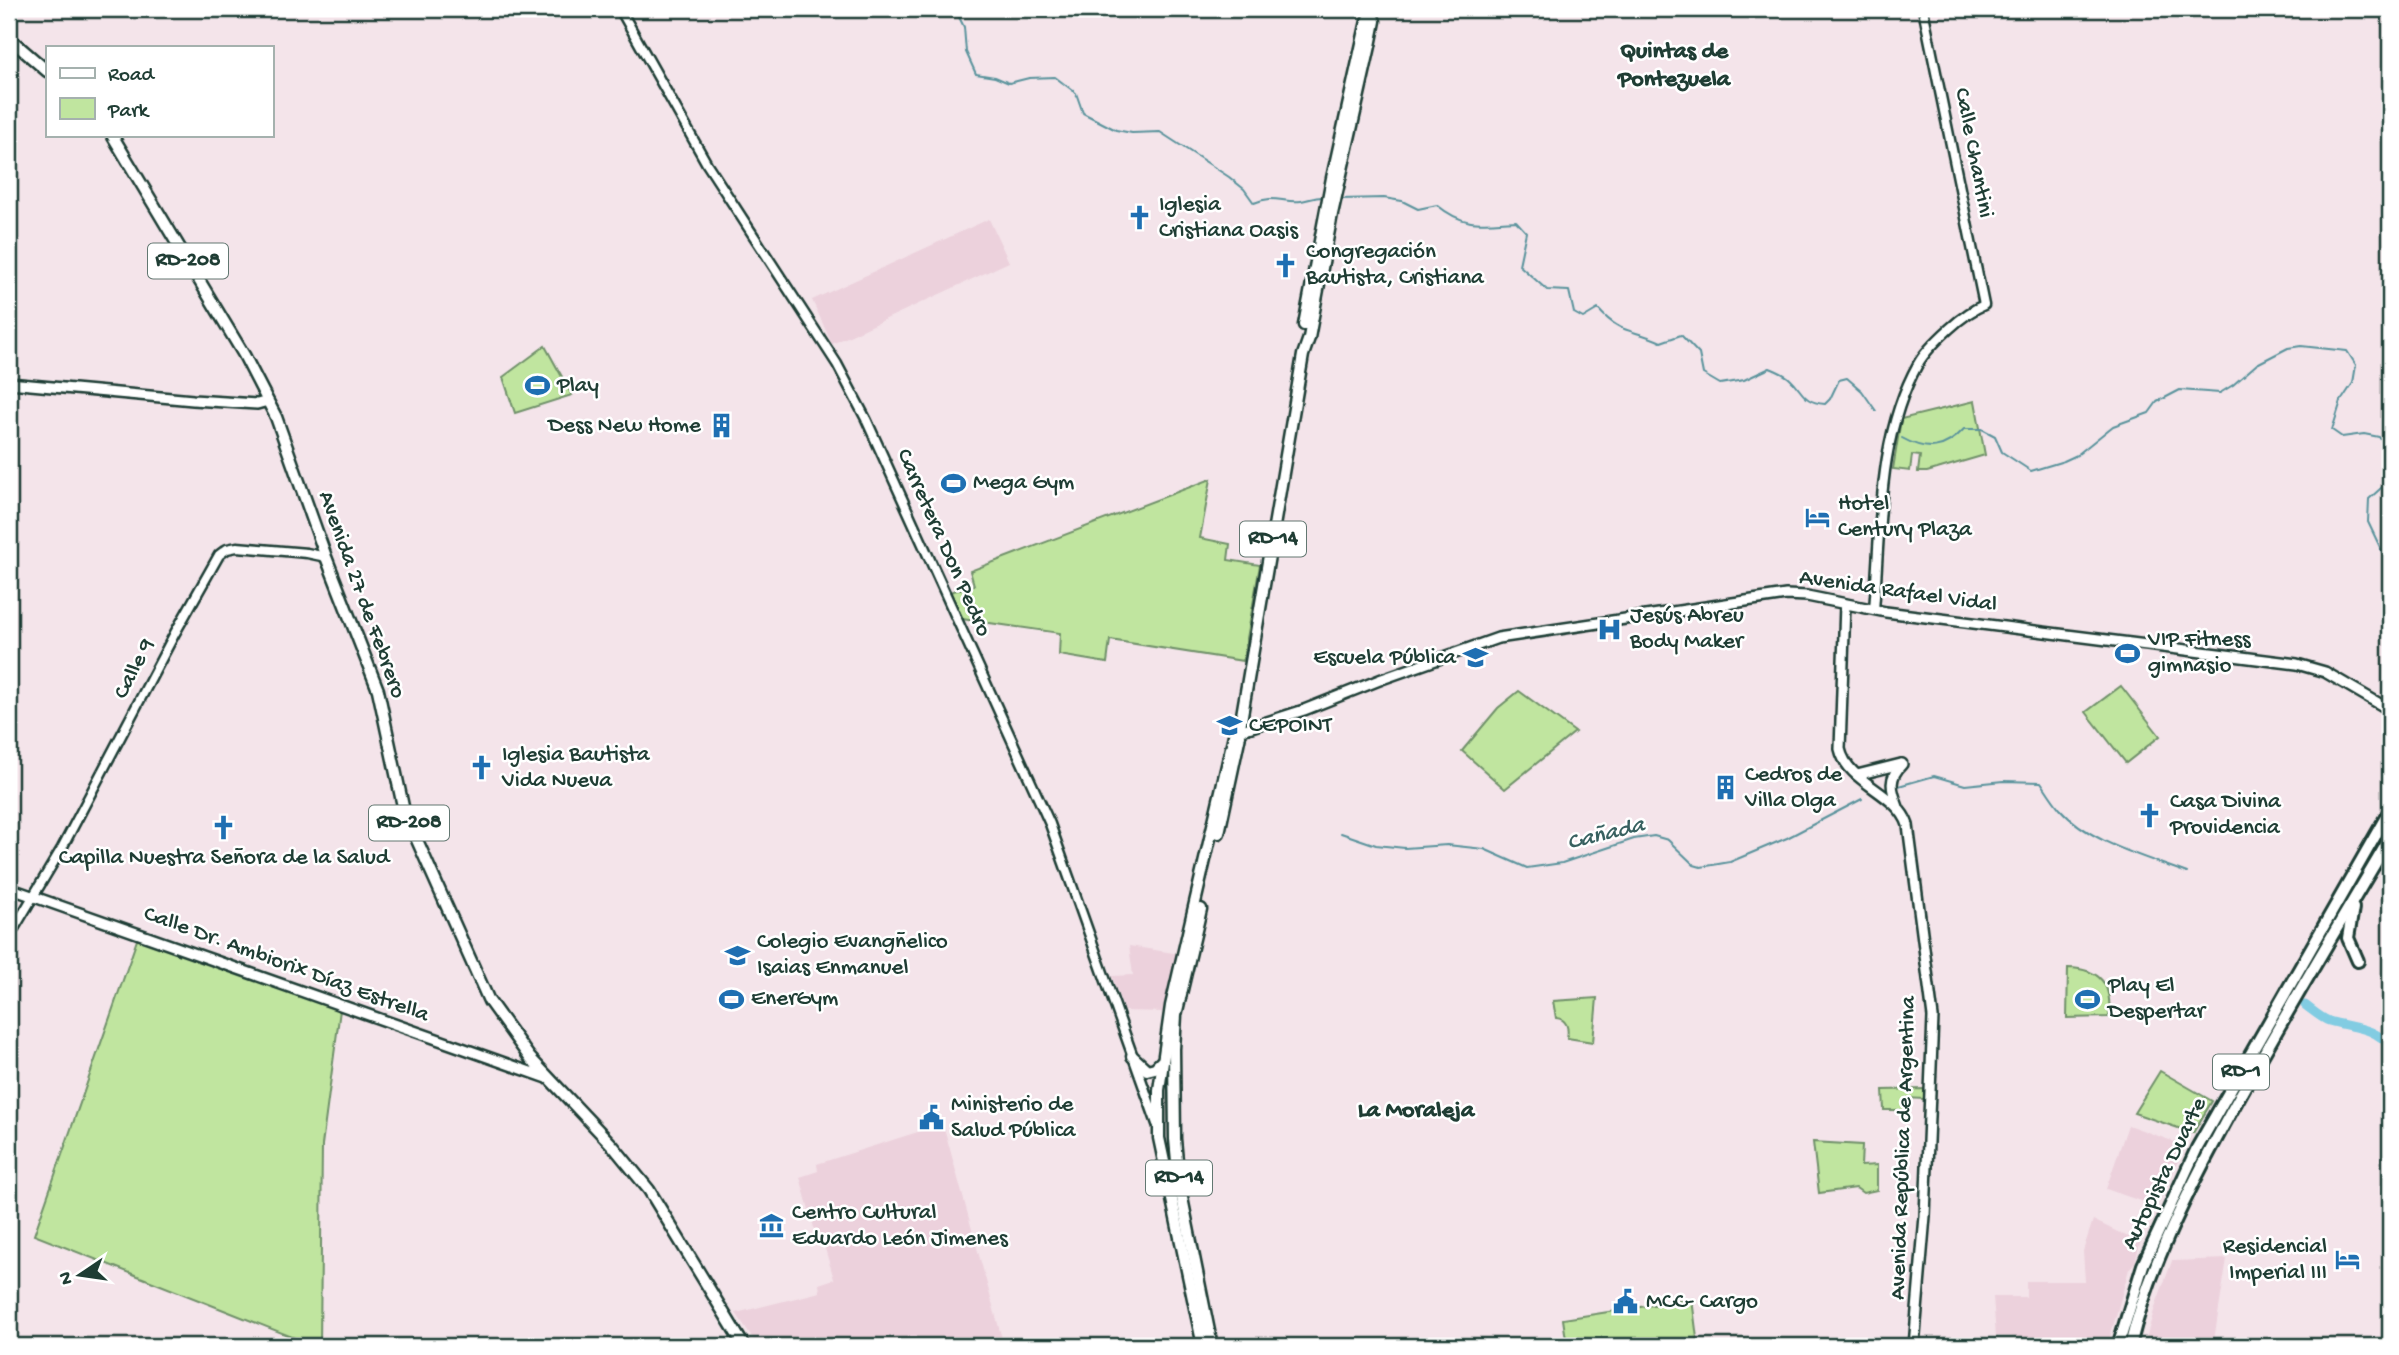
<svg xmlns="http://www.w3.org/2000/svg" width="2399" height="1355" viewBox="0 0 2399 1355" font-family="'Gochi Hand',sans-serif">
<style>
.built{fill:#ecd1dc}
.green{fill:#c0e59f;stroke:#70916a;stroke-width:2}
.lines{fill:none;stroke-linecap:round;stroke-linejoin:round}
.stream{stroke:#5a939c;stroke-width:2}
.river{stroke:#82cce2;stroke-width:9}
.tertiary-casing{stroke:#1f3d34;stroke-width:13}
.secondary-casing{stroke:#1f3d34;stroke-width:14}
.primary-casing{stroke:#1f3d34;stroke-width:15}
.motorway-casing{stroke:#1f3d34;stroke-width:16}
.tertiary{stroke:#fff;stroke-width:8}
.secondary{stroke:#fff;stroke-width:9}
.primary{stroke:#fff;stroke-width:10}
.motorway{stroke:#fff;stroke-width:10}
.labels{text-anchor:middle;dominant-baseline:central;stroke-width:5;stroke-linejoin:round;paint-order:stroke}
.shield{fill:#fff;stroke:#627771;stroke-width:2}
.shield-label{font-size:21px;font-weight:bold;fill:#1f3d34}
.street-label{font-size:23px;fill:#1f3d34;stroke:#fff}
.poi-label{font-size:23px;fill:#1f3d34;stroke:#fff;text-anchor:start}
.neighbourhood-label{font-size:24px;font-weight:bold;fill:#1f3d34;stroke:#fff}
.water-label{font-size:24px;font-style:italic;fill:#386160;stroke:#fff}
</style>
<rect width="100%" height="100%" fill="#f4e4ea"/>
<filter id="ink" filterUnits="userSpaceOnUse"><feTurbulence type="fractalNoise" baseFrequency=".0143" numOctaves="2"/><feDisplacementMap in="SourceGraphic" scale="14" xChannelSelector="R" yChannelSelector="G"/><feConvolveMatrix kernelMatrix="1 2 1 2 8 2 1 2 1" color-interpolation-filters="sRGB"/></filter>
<g filter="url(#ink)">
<g class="built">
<path d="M989,219l20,43 -177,82 -20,-44z"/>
<path d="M1129,946l51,8 -13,58 -43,-1 -12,-35 21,-1z"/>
<path d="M943,1124l61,222h-246l-22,-33 84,-21 -1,-8 15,-5 -13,-44h-5l-16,-58 18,-6 -1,-7z"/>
<path d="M2128,1125l58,21 -31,60 -49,-17z"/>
<path d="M2093,1220l33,16 15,4 -6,22 -6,7 -20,72 -113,-5 -3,-39h33v-16h59l-2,-30z"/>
<path d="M2227,1259l-14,87h-69l11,-39 17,-46z"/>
</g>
<g class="green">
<path d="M545,346l27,49 -57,18 -12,-36z"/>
<path d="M1975,401l10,54 -58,17h-9l2,-16 -8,-1 -2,16 -17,-2 8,-50z"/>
<path d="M1211,479l-11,59 30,6 -2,16 32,5 -17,96 -133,-21 -3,23 -48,-8 1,-22 -98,-14 -12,-27 24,-7 -4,-14z"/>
<path d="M2121,686l39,50 -34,27 -40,-51z"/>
<path d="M1519,691l56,41 -70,57 -43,-38 36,-43z"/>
<path d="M138,937l202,73 -18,135 -2,201h-5l-281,-111z"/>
<path d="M2068,968c33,1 44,16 41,49l-42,1z"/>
<path d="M1597,998l-4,44 -26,-4c2,-10 0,-19 -11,-20l-3,-17z"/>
<path d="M2160,1071l52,30 -19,32 -59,-20z"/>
<path d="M1925,1089l-1,10 -18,-1v12h-22l-1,-20z"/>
<path d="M1813,1142l49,3 -1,21 16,-1v25l-14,3 -7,-5 -37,5z"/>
<path d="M1692,1299l6,47h-131l-4,-27z"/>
</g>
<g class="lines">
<g class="stream">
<path d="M955,9l9,18 2,25 10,22 19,3 14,6 20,-5 26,-1 21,16 7,20 33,17 16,3 28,-1 69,45 15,12 10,14c20,-9 28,0 47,-2 8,-1 15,-5 23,-4"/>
<path d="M1340,199l44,-1 18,3 16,8 19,-4c28,23 45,18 79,16l10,11 -7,33 28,25 22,1 5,22 9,5 15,-9c24,27 34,19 63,33l20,-7 18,19 4,20 17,10 24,-4 26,-12c7,3 15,6 20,11 14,13 12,23 35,25l5,-5 9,-19 8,-2 15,13 14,20"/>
<path d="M1902,438c25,14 43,12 62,-9h18l13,7 7,16 29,19 33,-10 13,-6 36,-29 36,-13 8,-11 23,-12 40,3 13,-8 24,-21 31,-16 13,-2 46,5 9,14 -3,18 -12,18 -9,29 10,7 22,-3 15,3 11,15"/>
<path d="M2390,480l-21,19 -1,23 22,46"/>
<path d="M1895,787l39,-11 31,9 39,-4 37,1c6,9 12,19 19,27 30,34 86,48 127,64"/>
<path d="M1341,833l35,12 29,3 42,-3 37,4 43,19 35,-5 72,-24 20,-3 14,4 26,25 7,2 29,-5 57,-24 75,-39"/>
</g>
<path class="river" d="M2305,1005c7,5 16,13 24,16 23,7 46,5 61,26"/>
<defs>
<g id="tertiary">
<path d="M620,9l87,155 130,200 29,55 184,405 107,300"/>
<path d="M1874,609c7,-80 3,-172 44,-245 7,-13 20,-25 31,-35 11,-10 22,-19 35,-24l-61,-296"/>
<path d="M9,937l53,-89 113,-215 44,-78 8,-6 10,-2 70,6 19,4"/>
</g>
<g id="secondary">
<path d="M9,383l184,17 64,4 11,-3"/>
<path d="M1845,604l-5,145c8,35 57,43 68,76l25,192 -8,199 -11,130"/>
<path d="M1239,731l65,-21 78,-31 116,-41 288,-43 21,1 79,16 411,52 28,8 65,38"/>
<path d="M1857,775l44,-11"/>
<path d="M1898,807c-7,-18 -10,-29 4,-43"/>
<path d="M9,888l541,191"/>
</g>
<g id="primary">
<path d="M9,38l38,33"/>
<path d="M112,135l132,220 32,62 50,140 52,133 26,121 85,190 41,57 83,88 36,44 95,156"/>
<path d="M1304,325l28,-147 35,-157 5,-9"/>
<path d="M1219,833l21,-98"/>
<path d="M1201,909l-25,106 -2,34 1,90 4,44 33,163"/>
<path d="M1132,1056l15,14 8,-2 6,-6"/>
<path d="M1203,1346l-44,-208v-48l12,-84 63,-271 5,-4 2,-10 62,-366 6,-17 23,-124 38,-168 5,-25 -3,-6"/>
</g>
<g id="motorway">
<path d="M2353,908l-5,30 10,23"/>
<path d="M2118,1346l25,-81 54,-117 193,-338"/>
<path d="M2130,1346c18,-74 52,-143 88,-210 54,-101 114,-199 172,-298"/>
</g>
</defs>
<use href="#tertiary" class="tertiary-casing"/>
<use href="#secondary" class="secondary-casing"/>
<use href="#primary" class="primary-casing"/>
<use href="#motorway" class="motorway-casing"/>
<use href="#tertiary" class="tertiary"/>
<use href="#secondary" class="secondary"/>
<use href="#primary" class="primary"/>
<use href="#motorway" class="motorway"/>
</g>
</g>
<defs>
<symbol id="church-bare" viewBox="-9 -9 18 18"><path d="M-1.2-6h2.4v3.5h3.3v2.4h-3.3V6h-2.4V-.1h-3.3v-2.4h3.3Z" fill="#1f6fb2" stroke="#fff" stroke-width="2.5" paint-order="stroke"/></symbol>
<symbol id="stadium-bare" viewBox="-9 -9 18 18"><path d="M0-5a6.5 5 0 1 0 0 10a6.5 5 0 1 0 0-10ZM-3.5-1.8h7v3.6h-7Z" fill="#1f6fb2" stroke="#fff" stroke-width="2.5" paint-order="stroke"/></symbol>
<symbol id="building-bare" viewBox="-9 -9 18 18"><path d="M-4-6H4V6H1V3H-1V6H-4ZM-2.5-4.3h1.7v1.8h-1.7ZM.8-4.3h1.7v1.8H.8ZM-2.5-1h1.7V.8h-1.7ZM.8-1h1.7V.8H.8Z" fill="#1f6fb2" stroke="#fff" stroke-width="2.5" paint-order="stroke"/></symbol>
<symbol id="hotel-bare" viewBox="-9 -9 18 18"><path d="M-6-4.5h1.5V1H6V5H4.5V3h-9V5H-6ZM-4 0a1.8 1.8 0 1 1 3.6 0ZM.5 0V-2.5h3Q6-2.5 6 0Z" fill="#1f6fb2" stroke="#fff" stroke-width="2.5" paint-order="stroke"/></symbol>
<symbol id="hospital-bare" viewBox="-9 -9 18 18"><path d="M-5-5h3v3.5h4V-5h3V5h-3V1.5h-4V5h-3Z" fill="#1f6fb2" stroke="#fff" stroke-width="2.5" paint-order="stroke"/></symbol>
<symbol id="school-bare" viewBox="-9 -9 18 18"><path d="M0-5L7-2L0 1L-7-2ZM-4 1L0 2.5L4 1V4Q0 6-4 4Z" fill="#1f6fb2" stroke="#fff" stroke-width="2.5" paint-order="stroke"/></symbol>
<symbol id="civic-bare" viewBox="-9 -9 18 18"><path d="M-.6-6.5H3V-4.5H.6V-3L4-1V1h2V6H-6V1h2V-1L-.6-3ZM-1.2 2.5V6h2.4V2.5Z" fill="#1f6fb2" stroke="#fff" stroke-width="2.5" paint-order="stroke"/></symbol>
<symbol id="museum-bare" viewBox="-9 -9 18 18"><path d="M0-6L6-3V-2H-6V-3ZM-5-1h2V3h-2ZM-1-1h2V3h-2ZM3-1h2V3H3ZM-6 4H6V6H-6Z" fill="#1f6fb2" stroke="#fff" stroke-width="2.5" paint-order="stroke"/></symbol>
</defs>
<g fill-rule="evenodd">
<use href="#church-bare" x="1122" y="200" width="35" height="35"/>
<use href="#church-bare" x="1268" y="248" width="35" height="35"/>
<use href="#stadium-bare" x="520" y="368" width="35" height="35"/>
<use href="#building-bare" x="704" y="408" width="35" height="35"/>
<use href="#stadium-bare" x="936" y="466" width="35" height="35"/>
<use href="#hotel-bare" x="1800" y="500" width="35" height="35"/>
<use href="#hospital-bare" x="1592" y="612" width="35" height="35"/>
<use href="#stadium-bare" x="2110" y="636" width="35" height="35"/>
<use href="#school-bare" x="1458" y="640" width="35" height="35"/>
<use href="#school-bare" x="1212" y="708" width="35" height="35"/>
<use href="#church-bare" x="464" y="750" width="35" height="35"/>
<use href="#building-bare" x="1708" y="770" width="35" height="35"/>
<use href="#church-bare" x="2132" y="798" width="35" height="35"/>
<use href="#church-bare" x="206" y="810" width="35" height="35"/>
<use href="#school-bare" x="720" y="938" width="35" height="35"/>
<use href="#stadium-bare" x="714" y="982" width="35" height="35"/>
<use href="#stadium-bare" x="2070" y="982" width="35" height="35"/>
<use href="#civic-bare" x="914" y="1100" width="35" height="35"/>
<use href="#museum-bare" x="754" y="1208" width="35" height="35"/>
<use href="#hotel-bare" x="2330" y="1242" width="35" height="35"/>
<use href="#civic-bare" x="1608" y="1284" width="35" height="35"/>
</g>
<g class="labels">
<g class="shield">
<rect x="148" y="243.5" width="80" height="35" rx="5"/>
<rect x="1240" y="521.5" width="66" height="35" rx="5"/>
<rect x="369" y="805.5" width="80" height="35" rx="5"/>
<rect x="2213" y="1054.5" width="56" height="35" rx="5"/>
<rect x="1146" y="1160.5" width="66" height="35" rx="5"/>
</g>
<g class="shield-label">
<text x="188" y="261">RD-208</text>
<text x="1273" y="539">RD-14</text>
<text x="409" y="823">RD-208</text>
<text x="2241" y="1072">RD-1</text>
<text x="1179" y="1178">RD-14</text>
</g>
<g class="street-label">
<text transform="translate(1973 153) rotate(79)">Calle Chantini</text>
<text transform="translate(943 543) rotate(66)">Carretera Don Pedro</text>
<text transform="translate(1898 592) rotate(8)">Avenida Rafael Vidal</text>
<text transform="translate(361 595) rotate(70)">Avenida 27 de Febrero</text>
<text transform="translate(135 669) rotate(-63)">Calle 9</text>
<text transform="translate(286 965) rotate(20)">Calle Dr. Ambiorix Díaz Estrella</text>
<text transform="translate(1904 1148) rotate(-88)">Avenida República de Argentina</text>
<text transform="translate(2165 1174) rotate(-64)">Autopista Duarte</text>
</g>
<g class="poi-label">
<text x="1159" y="205">Iglesia<tspan x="1159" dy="26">Cristiana Oasis</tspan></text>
<text x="1306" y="252">Congregación<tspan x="1306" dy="26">Bautista, Cristiana</tspan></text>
<text x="557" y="386">Play</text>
<text x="701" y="426" text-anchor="end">Dess New Home</text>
<text x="973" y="483">Mega Gym</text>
<text x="1838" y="504">Hotel<tspan x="1838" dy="26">Century Plaza</tspan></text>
<text x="1630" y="616">Jesús Abreu<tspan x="1630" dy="26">Body Maker</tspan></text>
<text x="2148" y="640">VIP Fitness<tspan x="2148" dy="26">gimnasio</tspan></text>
<text x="1456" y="658" text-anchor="end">Escuela Pública</text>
<text x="1249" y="726">CEPOINT</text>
<text x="502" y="755">Iglesia Bautista<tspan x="502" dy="26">Vida Nueva</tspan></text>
<text x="1745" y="775">Cedros de<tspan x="1745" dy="26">Villa Olga</tspan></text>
<text x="2170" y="802">Casa Divina<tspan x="2170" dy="26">Providencia</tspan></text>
<text x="224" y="858" text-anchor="middle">Capilla Nuestra Señora de la Salud</text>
<text x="757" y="942">Colegio Evangñelico<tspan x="757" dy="26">Isaias Enmanuel</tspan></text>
<text x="2108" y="986">Play El<tspan x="2108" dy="26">Despertar</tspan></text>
<text x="751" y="999">EnerGym</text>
<text x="951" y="1105">Ministerio de<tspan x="951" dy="26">Salud Pública</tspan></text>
<text x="792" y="1213">Centro Cultural<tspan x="792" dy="26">Eduardo León Jimenes</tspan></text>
<text x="2327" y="1247" text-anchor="end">Residencial<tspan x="2327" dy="26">Imperial III</tspan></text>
<text x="1646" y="1302">MCC- Cargo</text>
</g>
<g class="neighbourhood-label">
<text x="1674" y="52">Quintas de<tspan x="1674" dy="28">Pontezuela</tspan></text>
<text x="1416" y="1111">La Moraleja</text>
</g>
<g class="water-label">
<text transform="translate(1606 835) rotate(-14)">Cañada</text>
</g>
</g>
<rect width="2399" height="1355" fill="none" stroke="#fff" stroke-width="35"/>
<rect x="18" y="18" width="2364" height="1320" fill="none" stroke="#1f3d34" stroke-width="2.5" filter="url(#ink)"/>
<rect x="46" y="46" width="228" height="91" fill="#ffffff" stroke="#a5b1ae" stroke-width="2"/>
<rect x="60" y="68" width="35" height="10" fill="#ffffff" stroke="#a5b1ae" stroke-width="2"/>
<text x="108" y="80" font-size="21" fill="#1f3d34">Road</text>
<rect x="60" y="98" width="35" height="21" fill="#c0e59f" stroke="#a5b1ae" stroke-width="2"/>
<text x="108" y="116" font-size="21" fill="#1f3d34">Park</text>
<g transform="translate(80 1275) rotate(257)" stroke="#ffffff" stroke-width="5" paint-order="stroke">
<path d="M0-5L12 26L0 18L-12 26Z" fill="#1f3d34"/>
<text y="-10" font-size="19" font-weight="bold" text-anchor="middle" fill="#1f3d34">N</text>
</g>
</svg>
